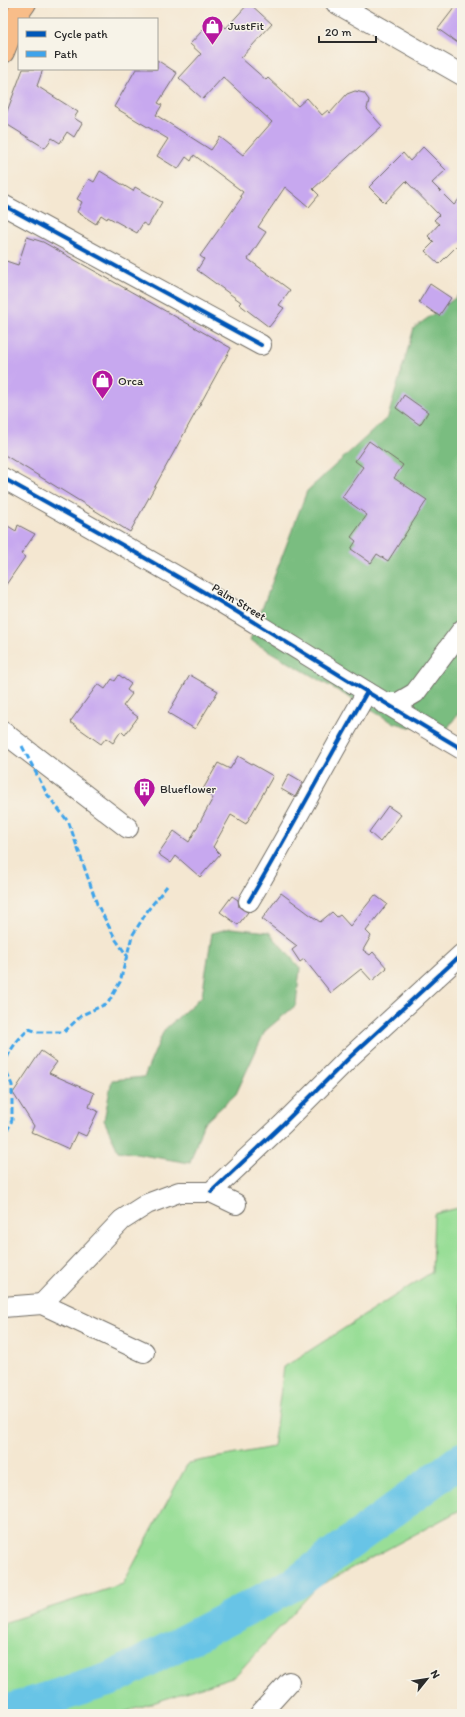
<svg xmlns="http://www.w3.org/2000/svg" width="465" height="1717" viewBox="0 0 465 1717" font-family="Itim,sans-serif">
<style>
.green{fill:#99de97;stroke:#628461}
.forest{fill:#7abd80;stroke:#527456}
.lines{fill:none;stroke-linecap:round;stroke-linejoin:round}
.river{stroke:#68c4e6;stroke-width:34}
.building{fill:#c7a8ef}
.minor-casing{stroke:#716d65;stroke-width:22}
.primary-casing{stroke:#716d65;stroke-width:24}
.minor{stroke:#fff;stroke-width:20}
.primary{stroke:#f8bd89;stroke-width:22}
.quiet{stroke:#3ea3eb;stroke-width:3;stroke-dasharray:6 3;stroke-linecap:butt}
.cycleway-casing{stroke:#f7f3e8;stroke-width:6}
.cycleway{stroke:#0057b8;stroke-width:4}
.labels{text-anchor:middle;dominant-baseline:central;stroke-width:3;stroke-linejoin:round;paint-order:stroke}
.poi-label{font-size:12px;fill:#2b2b2b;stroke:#f7f3e8;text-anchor:start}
.street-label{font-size:12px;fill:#2b2b2b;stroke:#f7f3e8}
</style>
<rect width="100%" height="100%" fill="#f7f3e8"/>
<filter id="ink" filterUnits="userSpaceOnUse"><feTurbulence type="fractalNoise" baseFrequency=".025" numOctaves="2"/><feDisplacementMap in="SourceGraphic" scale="8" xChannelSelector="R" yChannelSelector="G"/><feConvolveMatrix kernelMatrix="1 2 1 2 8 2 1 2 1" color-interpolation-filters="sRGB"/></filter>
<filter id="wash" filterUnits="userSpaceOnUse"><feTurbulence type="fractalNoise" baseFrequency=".012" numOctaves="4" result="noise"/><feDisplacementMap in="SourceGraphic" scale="16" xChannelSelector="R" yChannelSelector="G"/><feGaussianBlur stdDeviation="0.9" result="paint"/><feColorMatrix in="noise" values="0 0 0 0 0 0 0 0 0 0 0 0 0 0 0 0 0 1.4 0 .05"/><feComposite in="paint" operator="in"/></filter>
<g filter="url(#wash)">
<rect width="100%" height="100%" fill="#f4e7d1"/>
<path class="green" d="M462,1207v302l-145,78 -82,89 -116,38h-116v-91l120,-39 65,-121 85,-16 11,-80 148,-95 2,-58z"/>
<g class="forest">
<path d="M462,293v415l-15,21 -38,-2 -17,-5 -142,-82 57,-149 81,-74 26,-89z"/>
<path d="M231,928l38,4 31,36 -4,37 -31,26 -29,63 -33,30 -13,39 -72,-12 -14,-31 8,-40 32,-3 20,-47 38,-34 10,-63z"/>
</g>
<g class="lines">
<path class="river" d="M3,1713l108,-34 185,-96 166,-124"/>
</g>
<g id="blocks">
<g class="building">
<path d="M249,3l23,21 -31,34 25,22 2,-2 30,28 9,-8 15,17 6,-5 2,3 17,-19 8,-3 9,2 5,7 -2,9 15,17 -69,63 6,6 -10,12 -24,-20 -27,40 8,5 -18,27 42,31 -11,15 5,3 -15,19 -30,-23 2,-2 -44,-32 7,-11 -4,-3 42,-59 -2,-1 3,-4 -49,-37 -3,6 -5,-4 -8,12 -21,-13 11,-17 -54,-32 22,-38h21v-9l20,13 -19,30 4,2 -6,10 55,35 9,-13 23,18 29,-33 -49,-45 -20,22 -24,-21 22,-24 -11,-10 24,-26 12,10z"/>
<path d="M458,3h4v43l-24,-17z"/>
<path d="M23,69h20l-6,17 41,26 -4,6 8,5 -8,14 -7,-5 -7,11 -8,-5 -7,10 -42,-26z"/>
<path d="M423,147l23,23 -14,13 22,22 8,-9v45l-23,23 -14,-13 9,-9 -6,-6 11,-12 -5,-4 5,-5 -33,-34 -21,22 -16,-16 34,-34 7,8z"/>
<path d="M100,171l33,20 2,-4 27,15 -14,24 -5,-3 -6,10 -29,-16 -1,2 -6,-4 -5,9 -19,-12 5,-10 -5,-3 12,-20 5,3z"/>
<path d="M27,237l16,5 188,106 -101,184 -127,-78v-194l15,5z"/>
<path d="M430,284l21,14 -12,18 -20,-14z"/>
<path d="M404,395l24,17 -8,13 -24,-17z"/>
<path d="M369,441l34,24 -9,13 33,22 -39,61 -11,-7 -6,9 -20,-14 5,-8 -5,-4 16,-22 -25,-18 21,-30 -8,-6z"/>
<path d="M3,523l13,8 2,-6 17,9 -14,20 4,3 -22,32z"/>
<path d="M119,675l12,9 -4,6 5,4 -9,12 15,11 -13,18 -4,-4 -8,12 -7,-5 -5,6 -31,-22 28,-38 7,5 7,-10 3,2z"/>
<path d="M190,675l28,16 -23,38 -27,-16z"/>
<path d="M238,756l35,20 -27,48 -15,-9 -18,32 7,7 -20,23 -24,-21 -5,7 -13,-9 16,-23 15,11 24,-44 -11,-7 16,-28 12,6z"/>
<path d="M289,774l14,8 -8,15 -14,-8z"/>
<path d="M388,806l13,9 -21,27 -11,-10z"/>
<path d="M281,893l39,29 12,-10 5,5 3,-2 10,11 25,-31 12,9 -21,27 5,5 -8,14 7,5 3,-3 14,16 -15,13 -11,-12 -30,24 -27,-34 -4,3 -8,-12 5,-4 -35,-27z"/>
<path d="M232,896l6,4 1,7 9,5 -10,13 -18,-13z"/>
<path d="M41,1051l16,11 -8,11 45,20 -5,14 9,4 -12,25 -9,-4 -8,17 -38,-17 3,-6 -21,-33z"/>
</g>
</g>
</g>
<g filter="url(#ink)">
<use href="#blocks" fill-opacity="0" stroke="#716d65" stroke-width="1"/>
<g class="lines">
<defs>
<g id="minor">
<path d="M336,3l126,72"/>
<path d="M3,205l258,140"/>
<path d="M3,478c72,40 145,81 216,123 81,49 161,100 243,148"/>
<path d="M383,703h15l17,-10 47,-63"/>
<path d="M3,732l125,96"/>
<path d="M249,901c41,-69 78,-140 118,-209"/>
<path d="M211,1192l72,-68 67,-67 112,-103"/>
<path d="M42,1304l80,-84 25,-16 32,-12h32l25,12"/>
<path d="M3,1307l39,-3 102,48"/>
<path d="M260,1714l29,-32"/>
</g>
<path id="primary" d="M3,52l17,-42 5,-7"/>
</defs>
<use href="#minor" class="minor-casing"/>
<use href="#primary" class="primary-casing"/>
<use href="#minor" class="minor"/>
<use href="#primary" class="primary"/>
<g class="quiet">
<path d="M22,746l25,48 22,29 28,81 19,36 12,17"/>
<path d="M3,1065l9,20v35l-9,20"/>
<path d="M4,1066c5,-16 13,-26 25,-37l9,3h26l18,-17 26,-12 12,-21 12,-46 16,-26 19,-24"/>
</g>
<defs>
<g id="cycleway">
<path d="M3,205l258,140"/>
<path d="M3,478c72,40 145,81 216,123 81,49 161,100 243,148"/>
<path d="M249,901c41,-69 78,-140 118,-209"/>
<path d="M211,1192l72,-68 67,-67 112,-103"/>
</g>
</defs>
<use href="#cycleway" class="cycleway-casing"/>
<use href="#cycleway" class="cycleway"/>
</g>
</g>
<defs>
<symbol id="shop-pin" viewBox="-11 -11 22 30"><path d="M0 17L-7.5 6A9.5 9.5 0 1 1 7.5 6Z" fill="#b5179e" stroke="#f7f3e8"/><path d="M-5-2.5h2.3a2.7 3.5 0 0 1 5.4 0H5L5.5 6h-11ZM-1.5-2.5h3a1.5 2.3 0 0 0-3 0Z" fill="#fff"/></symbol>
<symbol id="building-pin" viewBox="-11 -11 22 30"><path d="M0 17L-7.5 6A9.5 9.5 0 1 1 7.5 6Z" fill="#b5179e" stroke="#f7f3e8"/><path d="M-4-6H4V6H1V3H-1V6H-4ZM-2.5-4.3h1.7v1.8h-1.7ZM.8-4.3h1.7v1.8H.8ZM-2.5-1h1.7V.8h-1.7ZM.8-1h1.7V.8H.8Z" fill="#fff"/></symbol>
</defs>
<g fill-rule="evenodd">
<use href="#shop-pin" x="200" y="14" width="25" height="34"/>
<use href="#shop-pin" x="90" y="368" width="25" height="34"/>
<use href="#building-pin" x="132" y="776" width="25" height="34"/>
</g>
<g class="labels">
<g class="poi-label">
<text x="228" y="26">JustFit</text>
<text x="118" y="381">Orca</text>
<text x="160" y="789">Blueflower</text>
</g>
<g class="street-label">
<text transform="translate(239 602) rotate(31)">Palm Street</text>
</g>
</g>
<rect width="465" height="1717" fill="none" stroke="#f7f3e8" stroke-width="16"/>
<rect x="18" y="18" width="140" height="52" fill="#f7f3e8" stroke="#a5a39c"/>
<rect x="26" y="31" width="20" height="6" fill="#0057b8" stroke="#a5a39c"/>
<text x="54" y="38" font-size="12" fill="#2b2b2b">Cycle path</text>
<rect x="26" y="51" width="20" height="6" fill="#3ea3eb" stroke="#a5a39c"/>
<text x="54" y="58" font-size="12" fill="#2b2b2b">Path</text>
<g transform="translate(427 1679) rotate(60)" stroke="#f7f3e8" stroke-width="3" paint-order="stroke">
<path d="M0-3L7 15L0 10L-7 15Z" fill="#2b2b2b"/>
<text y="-6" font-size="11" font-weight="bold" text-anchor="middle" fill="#2b2b2b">N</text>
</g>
<path d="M319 36v6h57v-6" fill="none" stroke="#2b2b2b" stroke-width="2"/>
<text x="325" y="36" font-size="12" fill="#2b2b2b" stroke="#f7f3e8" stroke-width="3" paint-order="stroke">20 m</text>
</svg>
